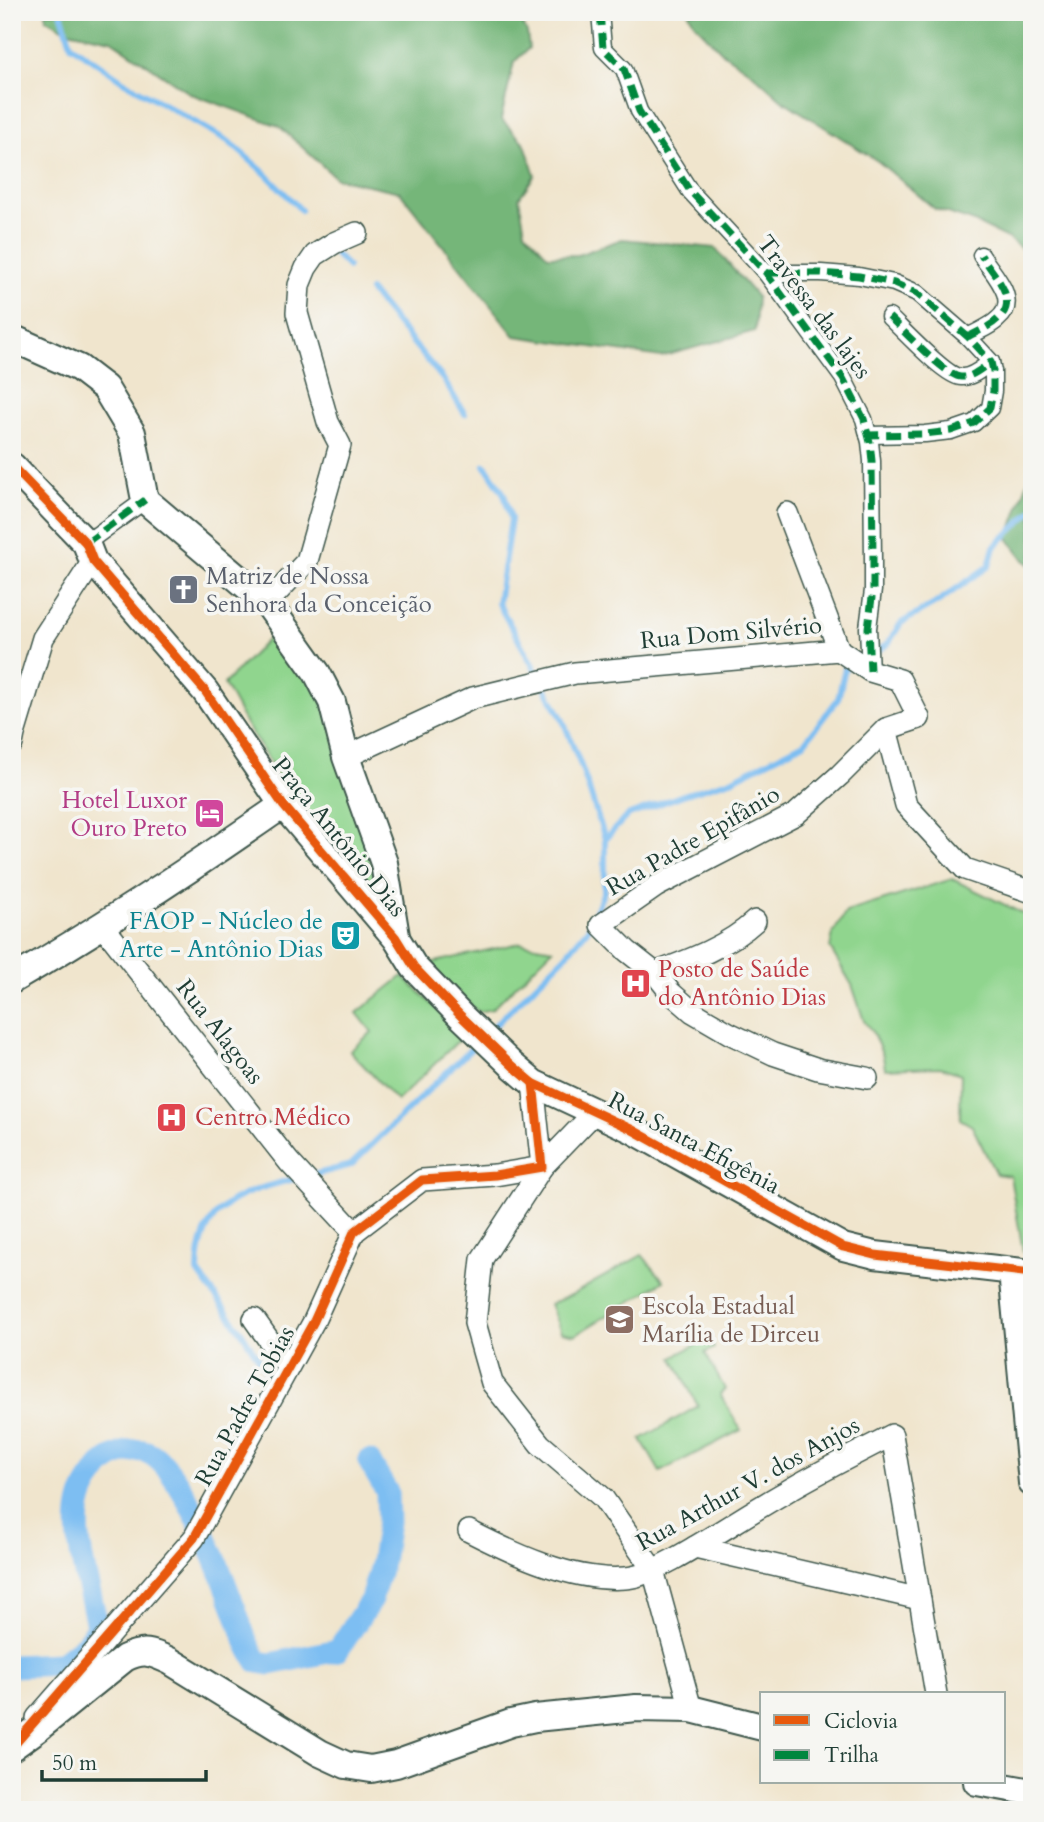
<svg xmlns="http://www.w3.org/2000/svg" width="1044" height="1822" viewBox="0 0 1044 1822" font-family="Cardo,serif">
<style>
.green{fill:#90d58e;stroke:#588961;stroke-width:2}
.forest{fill:#74b679;stroke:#4a7a56;stroke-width:2}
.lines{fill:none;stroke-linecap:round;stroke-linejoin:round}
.stream{stroke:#7dbef2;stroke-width:6}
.canal{stroke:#7dbef2;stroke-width:23}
.pedestrian-casing{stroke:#3e564b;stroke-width:19}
.minor-casing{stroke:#3e564b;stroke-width:24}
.tertiary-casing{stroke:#3e564b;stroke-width:30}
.pedestrian{stroke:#fff;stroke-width:16}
.minor{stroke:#fff;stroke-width:21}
.tertiary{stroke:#fff;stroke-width:26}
.quiet{stroke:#00873e;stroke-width:7;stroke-dasharray:14 7;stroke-linecap:butt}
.cycleway-casing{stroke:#f6f6f2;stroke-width:13}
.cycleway{stroke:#e8590c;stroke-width:9}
.labels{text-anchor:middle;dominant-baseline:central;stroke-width:7;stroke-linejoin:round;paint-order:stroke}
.street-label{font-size:24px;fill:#1f3d34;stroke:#f6f6f2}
.worship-label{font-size:24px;fill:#5b616d;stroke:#f6f6f2;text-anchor:start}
.hotel-label{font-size:24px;fill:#b23c85;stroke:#f6f6f2;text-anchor:end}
.culture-label{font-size:24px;fill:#0d838f;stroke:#f6f6f2;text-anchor:end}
.health-label{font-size:24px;fill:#be3a42;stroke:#f6f6f2;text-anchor:start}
.education-label{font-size:24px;fill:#785e54;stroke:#f6f6f2;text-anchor:start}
</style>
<rect width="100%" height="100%" fill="#f6f6f2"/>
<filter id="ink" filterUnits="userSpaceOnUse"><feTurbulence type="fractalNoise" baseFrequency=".0143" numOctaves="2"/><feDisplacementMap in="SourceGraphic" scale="14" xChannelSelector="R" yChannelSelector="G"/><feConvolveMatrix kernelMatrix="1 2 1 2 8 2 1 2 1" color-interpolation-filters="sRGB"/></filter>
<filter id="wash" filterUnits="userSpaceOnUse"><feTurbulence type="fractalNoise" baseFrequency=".00686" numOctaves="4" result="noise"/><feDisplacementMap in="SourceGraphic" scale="28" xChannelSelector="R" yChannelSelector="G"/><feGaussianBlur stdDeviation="1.57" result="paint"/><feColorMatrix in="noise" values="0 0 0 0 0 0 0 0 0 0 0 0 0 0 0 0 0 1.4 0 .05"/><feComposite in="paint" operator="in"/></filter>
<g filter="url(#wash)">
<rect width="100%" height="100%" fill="#f0e5cd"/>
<g class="green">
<path d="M276,631l33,37 33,79 38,152 -10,-3 -77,-98 -49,-77 -20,-37z"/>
<path d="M952,879l80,39v210l-2,4 2,12v109l-9,-2 -13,-75 -14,-2 -24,-48 -12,-7 1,-45 -21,-7 -55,2 -2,-13 -10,-23 -9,-12 -12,-36 -22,-37 3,-15 13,-21z"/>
<path d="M520,943l33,6 -61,60 -14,3 -52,-48z"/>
<path d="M403,976l61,59 -67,66 -47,-50 22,-19 -15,-19z"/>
<path d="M642,1255l22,26 -89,54 -14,-3 -11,-28 23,-10z"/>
<path d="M710,1338l4,10 -9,5 20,36 -5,5 21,36 -81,42 -19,-33 57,-33 -25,-48 7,-5z"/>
</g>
<g class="forest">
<path d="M46,12h472l9,21 2,15 -15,14 -13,57 24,25 10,31 -16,23 6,33 23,25 30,-1 44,-16 93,9 42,49 -2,34 -94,26 -146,-21 -115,-144 -64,-14 -57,-52 -88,-32 -80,-54 -43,-9 -22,-13z"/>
<path d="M688,12h344v245l-23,-18 -37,-18 -37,-12 -56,-47 -97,-62 -31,-28 -27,-18 -30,-31z"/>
<path d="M1032,459v107l-7,-5 -17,-23 21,-60z"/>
</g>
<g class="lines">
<g class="stream">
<path d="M61,12l10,33 52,36 105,60 38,33 35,36"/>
<path d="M335,254l13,13"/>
<path d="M370,291l73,88 22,35"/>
<path d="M485,465l19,29 7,25 -13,84 64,115 21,53 22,68v28l-1,24 -14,35 -24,29 -78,77"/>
<path d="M871,655l17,-11 13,-21 35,-20 53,-37 5,-19 38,-36"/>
<path d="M605,839l22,-23 56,-21 48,-15 73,-37 34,-44 7,-31 7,-4"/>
<path d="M309,1176l42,-11 127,-123"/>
<path d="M270,1377l-27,-43 -45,-62c0,-68 44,-80 100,-94"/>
</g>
<path class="canal" d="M12,1666l49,-2 25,-20 11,-17c-7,-46 -36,-109 -4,-150 3,-4 6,-10 10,-13 10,-9 31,-17 44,-12 35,14 74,121 88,157 7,19 10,35 23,53l12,2 68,-14 33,-50 11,-38 6,-40 -1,-30 -18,-31"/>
</g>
</g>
<g filter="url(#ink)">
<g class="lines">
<defs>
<g id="pedestrian">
<path d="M600,12l3,36 21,21 15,42 51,80 76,82 77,105 21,41 6,23 2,19 1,98v31l-5,38 2,43"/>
<path d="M766,273h55l38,3 35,7 23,10 51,44 23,25 2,9v20l-3,17 -16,15 -23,8 -26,3 -57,1"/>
<path d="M889,317c13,12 57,60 72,60 11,1 21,-9 30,-15"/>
<path d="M968,337c10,-6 22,-10 30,-18 23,-19 -6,-46 -17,-64"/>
<path d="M86,543l59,-43"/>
</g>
<g id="minor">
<path d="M787,513l52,137"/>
<path d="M267,603l40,-42 33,-116 -12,-23 -31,-109 2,-28 7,-17 9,-13 19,-12 23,-10"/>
<path d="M12,744l2,-10 29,-96 50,-77"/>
<path d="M346,757l127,-59 102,-25 264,-23 31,21 30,9 19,38 -33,11 20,76 59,64 67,23"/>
<path d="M103,926l186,236 65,70"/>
<path d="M655,973c35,-13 73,-27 100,-52"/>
<path d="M867,1078l-49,-9 -45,-15 -44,-21 -36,-21 -23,-20 -15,-19 -28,-22 -26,-26 56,-39 139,-72 44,-39 46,-46"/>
<path d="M595,1112l-53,55 -60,92 -7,64 17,60 48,61 63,54 50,72 38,139"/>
<path d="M254,1319l34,48"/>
<path d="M469,1531c45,23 104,51 156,47 17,-1 34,-11 49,-19 38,-21 73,-45 110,-66 35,-21 72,-39 108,-58l44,259"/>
<path d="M695,1547l225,52"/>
<path d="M37,1718l157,-180 120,-217 40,-89 68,-52 73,-5 47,-8 -9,-84"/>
</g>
<g id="tertiary">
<path d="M12,338l67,30 26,20 27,45 13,67 122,103 50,70 15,29 14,55 38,106 12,73"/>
<path d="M12,466l74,77 7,18 112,130 78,114 113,133 18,29 47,49 52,50 20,17 98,46 212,118 32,8 157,18"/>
<path d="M12,980c93,-54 182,-113 271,-175"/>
<path d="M1012,1271l20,212"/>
<path d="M12,1747l25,-18 88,-71c19,-9 26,-6 45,3l150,92 26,12 25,4 25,-5 115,-41 24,-5 101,-10 55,1 71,18"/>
<path d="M977,1782l55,10"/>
</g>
</defs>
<use href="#pedestrian" class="pedestrian-casing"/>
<use href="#minor" class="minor-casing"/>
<use href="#tertiary" class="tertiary-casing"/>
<use href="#pedestrian" class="pedestrian"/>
<use href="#minor" class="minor"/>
<use href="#tertiary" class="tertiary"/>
<g class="quiet">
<path d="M600,12l3,36 21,21 15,42 51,80 76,82 77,105 21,41 6,23 2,19 1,98v31l-5,38 2,43"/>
<path d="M766,273h55l38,3 35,7 23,10 51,44 23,25 2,9v20l-3,17 -16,15 -23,8 -26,3 -57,1"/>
<path d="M889,317c13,12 57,60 72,60 11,1 21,-9 30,-15"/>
<path d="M968,337c10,-6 22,-10 30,-18 23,-19 -6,-46 -17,-64"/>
<path d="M86,543l59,-43"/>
</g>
<defs>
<g id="cycleway">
<path d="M12,466l74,77 7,18 112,130 78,114 113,133 18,29 47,49 52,50 20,17 98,46 212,118 32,8 157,18"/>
<path d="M15,1744l179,-206 120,-217 40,-89 68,-52 73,-5 47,-8 -9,-84"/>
</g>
</defs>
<use href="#cycleway" class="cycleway-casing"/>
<use href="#cycleway" class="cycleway"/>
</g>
</g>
<defs>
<symbol id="church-square" viewBox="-11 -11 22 22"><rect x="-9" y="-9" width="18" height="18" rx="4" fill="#6b7280" stroke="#f6f6f2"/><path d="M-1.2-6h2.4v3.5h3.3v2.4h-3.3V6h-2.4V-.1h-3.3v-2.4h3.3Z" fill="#fff"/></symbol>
<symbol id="hotel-square" viewBox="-11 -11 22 22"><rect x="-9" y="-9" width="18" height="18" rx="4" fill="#d1479c" stroke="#f6f6f2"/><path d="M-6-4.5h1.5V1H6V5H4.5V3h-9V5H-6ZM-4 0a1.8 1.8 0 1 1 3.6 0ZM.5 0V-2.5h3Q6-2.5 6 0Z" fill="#fff"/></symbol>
<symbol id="theatre-square" viewBox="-11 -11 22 22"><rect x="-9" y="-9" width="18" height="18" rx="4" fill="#0f9aa8" stroke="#f6f6f2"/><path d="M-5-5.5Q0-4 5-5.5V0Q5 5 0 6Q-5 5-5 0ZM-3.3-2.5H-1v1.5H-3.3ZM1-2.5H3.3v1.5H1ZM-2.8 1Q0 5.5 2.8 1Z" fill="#fff"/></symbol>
<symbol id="hospital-square" viewBox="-11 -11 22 22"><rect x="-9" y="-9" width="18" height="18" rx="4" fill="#e0444e" stroke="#f6f6f2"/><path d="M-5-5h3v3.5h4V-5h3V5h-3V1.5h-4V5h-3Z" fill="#fff"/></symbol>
<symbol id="school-square" viewBox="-11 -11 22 22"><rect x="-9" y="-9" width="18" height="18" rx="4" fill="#8d6e63" stroke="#f6f6f2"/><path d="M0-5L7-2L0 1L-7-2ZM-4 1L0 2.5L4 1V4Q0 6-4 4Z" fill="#fff"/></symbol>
</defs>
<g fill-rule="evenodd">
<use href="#church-square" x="166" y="572" width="35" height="35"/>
<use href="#hotel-square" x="192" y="796" width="35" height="35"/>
<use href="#theatre-square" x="328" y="918" width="35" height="35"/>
<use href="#hospital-square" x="618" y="966" width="35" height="35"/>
<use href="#hospital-square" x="154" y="1100" width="35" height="35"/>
<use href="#school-square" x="602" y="1302" width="35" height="35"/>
</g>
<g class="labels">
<g class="street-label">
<text transform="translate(814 307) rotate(53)">Travessa das lajes</text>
<text transform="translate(731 633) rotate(-5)">Rua Dom Silvério</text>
<text transform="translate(339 837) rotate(51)">Praça Antônio Dias</text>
<text transform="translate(693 841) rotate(-30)">Rua Padre Epifânio</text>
<text transform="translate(220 1032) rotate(52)">Rua Alagoas</text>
<text transform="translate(694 1143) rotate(28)">Rua Santa Efigênia</text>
<text transform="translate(245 1406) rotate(-61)">Rua Padre Tobias</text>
<text transform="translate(748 1484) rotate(-29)">Rua Arthur V. dos Anjos</text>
</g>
<g class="worship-label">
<text x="206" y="576">Matriz de Nossa<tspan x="206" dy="28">Senhora da Conceição</tspan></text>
</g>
<g class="hotel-label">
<text x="187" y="800">Hotel Luxor<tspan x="187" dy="28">Ouro Preto</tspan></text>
</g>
<g class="culture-label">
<text x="323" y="921">FAOP - Núcleo de<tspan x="323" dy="28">Arte - Antônio Dias</tspan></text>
</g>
<g class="health-label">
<text x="658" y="969">Posto de Saúde<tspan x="658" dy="28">do Antônio Dias</tspan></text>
<text x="195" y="1117">Centro Médico</text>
</g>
<g class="education-label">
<text x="642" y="1306">Escola Estadual<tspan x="642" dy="28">Marília de Dirceu</tspan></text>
</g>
</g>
<rect width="1044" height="1822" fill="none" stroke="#f6f6f2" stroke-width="42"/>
<rect x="760" y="1692" width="245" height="91" fill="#f6f6f2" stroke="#a0aca6" stroke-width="2"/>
<rect x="774" y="1715" width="35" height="10" fill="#e8590c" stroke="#a0aca6" stroke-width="2"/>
<text x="824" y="1728" font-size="21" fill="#1f3d34">Ciclovia</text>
<rect x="774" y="1750" width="35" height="10" fill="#00873e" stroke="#a0aca6" stroke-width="2"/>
<text x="824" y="1762" font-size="21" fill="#1f3d34">Trilha</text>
<path d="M42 1770v10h164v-10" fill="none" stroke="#1f3d34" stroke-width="3.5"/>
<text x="52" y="1770" font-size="21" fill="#1f3d34" stroke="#f6f6f2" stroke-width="5" paint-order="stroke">50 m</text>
</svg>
